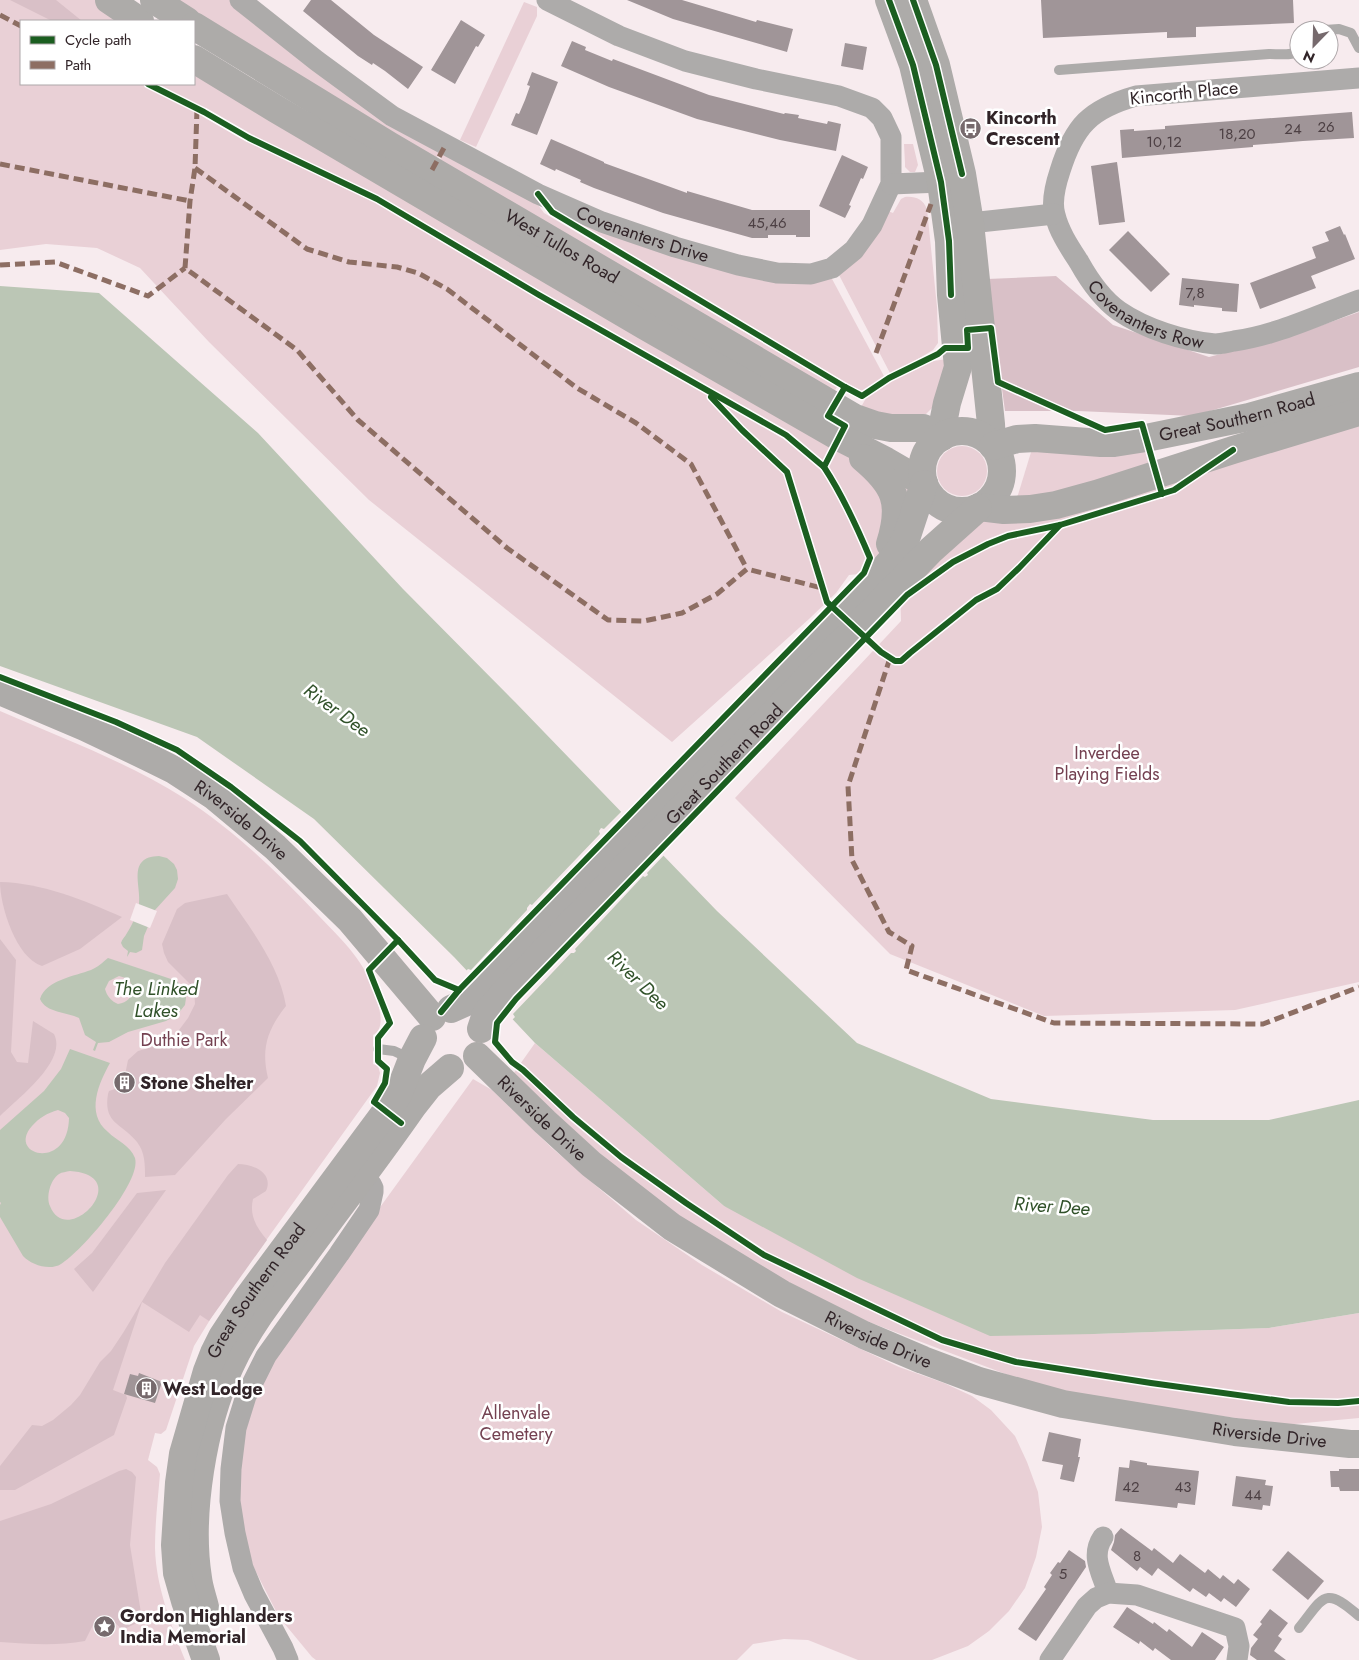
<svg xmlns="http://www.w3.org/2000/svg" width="1359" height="1660" viewBox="0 0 1359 1660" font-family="Jost,sans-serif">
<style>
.green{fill:#e9d0d6}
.forest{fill:#d9c0c7}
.water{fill:#bbc6b5;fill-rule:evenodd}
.pier{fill:#f7ebee}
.building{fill:#a09598}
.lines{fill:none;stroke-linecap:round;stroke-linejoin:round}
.lane{stroke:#adabaa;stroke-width:10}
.street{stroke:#adabaa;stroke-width:21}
.secondary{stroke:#adaba9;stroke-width:28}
.quiet{stroke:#8d6e63;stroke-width:5;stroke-dasharray:10 5;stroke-linecap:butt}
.cycleway-casing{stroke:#fff;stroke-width:9}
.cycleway{stroke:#1b5e20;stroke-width:6}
.labels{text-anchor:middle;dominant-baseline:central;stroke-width:5;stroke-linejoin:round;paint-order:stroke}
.number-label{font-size:15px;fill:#4d4044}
.street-label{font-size:18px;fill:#312428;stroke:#fff}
.poi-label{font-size:18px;font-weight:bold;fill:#312428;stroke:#fff;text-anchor:start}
.park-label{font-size:18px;fill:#744151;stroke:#fff}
.water-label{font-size:19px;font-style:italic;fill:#305129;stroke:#fff}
</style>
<rect width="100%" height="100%" fill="#f7ebee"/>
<g class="green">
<path d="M0,0h109l31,21h-119v63h173v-25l730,425 -43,88 -32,3 -13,18 -27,26 -137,123 -303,-242 -160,-158 -69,-74 -43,-20 -51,-4 -46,6z"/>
<path d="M171,0h60l210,151 -5,8z"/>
<path d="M524,2l13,5v9l-61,131 -16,-7z"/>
<path d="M904,144h9l5,21 -3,7h-5l-5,-5v-4z"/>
<path d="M444,152l90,47 10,14 293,174 -3,5 -395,-230z"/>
<path d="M905,197c10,-1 18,2 22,12l10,98 1,36 -5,7 -42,25 -52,-100 49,-64 5,2 8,-14z"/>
<path d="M555,212l276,65 54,101 -23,14z"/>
<path d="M947,359l-12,46 -9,9 -11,5 -55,-10 6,-11 28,-18 33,-18z"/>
<path d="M1359,412v570l-124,28 -191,6 -154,-62 -155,-156 166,-177 -1,-38 78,-75 52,1z"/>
<circle cx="962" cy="471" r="25"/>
<path d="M1145,448l4,19 -97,29 -35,2 15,-49z"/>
<path d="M0,711c62,27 127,51 184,87 50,32 93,74 134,117 26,27 49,48 59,85 3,10 8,29 -4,35v29l5,2 2,7 -3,13 -161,224 -22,36 -28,84 -5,4 -6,-1 -7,27 9,7 3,7c-2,24 -5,49 -5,74 1,39 16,76 30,112h-185z"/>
<path d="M535,1043l189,163 370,128 175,-6 90,-15v105l-75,7 -231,-33 -221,-84 -164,-96 -157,-135z"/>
<path d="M473,1079l19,11 60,58 84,72 66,45 80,47 117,55 45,16 28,13 19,14 24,26 12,26 11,30 4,35 -6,30 -11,31 -16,23 -20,20 -21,15 -36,14h-74l-50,-20 -24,-1 -31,5 -16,16h-421l-4,-3 -33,-40 -26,-51 -9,-32 -4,-31 -1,-32 5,-40 26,-72z"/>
</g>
<g class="forest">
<path d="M10,0h46l26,21h-30z"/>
<path d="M1056,276l57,49 96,32 85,-22 65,-23v55l-166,49 -115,-5h-73l-18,-132z"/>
<path d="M0,882c43,1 83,18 122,35l-42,32 -38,17c-26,-8 -42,-60 -42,-84z"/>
<path d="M227,894c23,34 52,70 59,112 -19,24 -25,43 -18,72l-42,41 -51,56 -30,2c0,-12 0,-25 -8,-35 -15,-19 -34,-18 -29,-48l1,-3 6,-2 10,4 7,-15 -7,-3 3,-15 10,-9 32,-9 18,-24 7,-14 -1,-16 -26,-26 -4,-9 -2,-9 15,-35 8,-6z"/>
<path d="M0,939l16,21 -5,92 6,10 11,1 5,-42 21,13c14,27 -37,65 -54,82z"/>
<path d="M238,1164c15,0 36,9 28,27l-13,8c-4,17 4,29 14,41l-58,81 -9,-6 -11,17 -47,-30 -29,88 13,5 1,3 -13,37 -99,55h-15v-24l32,-41 10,1 11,-6 18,-15 9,-10 20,-33 11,-11 12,-18 42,-70 63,-88z"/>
<path d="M166,1190l-73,102 -19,-23 18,-16 45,-60z"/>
<path d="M126,1469l6,3 4,5 -6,68 11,68 -4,10 -15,7c-7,-8 -11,-12 -22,-11l-7,6 -8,16c-28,5 -56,3 -85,1v-121l51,-17 68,-33z"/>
</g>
<g class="water">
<path d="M0,286l99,7 159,140 145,156 112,113 202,209 140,132 134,56 162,21h116l90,-20v213l-90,15 -175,6 -104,2 -133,-58 -133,-72 -189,-163 -81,-86 -140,-138 -117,-82 -197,-71z"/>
<path d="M159,856l8,2 7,6 3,6 1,9 -3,9 -20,22 -11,26 -2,14 -6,3 -6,-1 -3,5 1,-6 -5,-4 -2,-4c1,-4 4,-6 6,-10 5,-7 10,-20 12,-28 3,-19 -13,-48 20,-49z"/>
<path d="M108,958l69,23 8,10 1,7 -1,7 -8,10 -11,6 -38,11 -19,10 -11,1 -3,8 -2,-1 3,-8 -11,-7 -6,-17c-12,-6 -33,-5 -39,-19 6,-19 35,-23 51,-29 7,-3 11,-7 17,-12zM119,976l10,3c6,12 3,23 -11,25 -7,-3 -11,-8 -13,-15l4,-8z"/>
<path d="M70,1049l40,14c-11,20 -25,50 -2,69 9,9 22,13 27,26 7,24 -54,94 -74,106 -11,7 -30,1 -38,-8l-23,-39v-12l1,-2 -1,-1v-72l44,-39 17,-22zM58,1110l7,3 4,5c-1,54 -63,37 -37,8 7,-8 15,-13 26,-16zM70,1171c67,4 -3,79 -20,35 -4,-9 0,-26 9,-32 3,-2 7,-2 11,-3z"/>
</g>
<g class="pier">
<path d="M623,810l42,44 -18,19 1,2 -3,2 -2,-1 -68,73 1,2 -2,2h-3l-58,61 2,3 -4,4 -46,-49 3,-3 3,1 56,-60v-2l3,-4 2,1 68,-71 -1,-3 2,-3 3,1z"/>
<path d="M136,903l21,8 -7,17 -20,-8z"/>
</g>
<g class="building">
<path d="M311,0h20l43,35 49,32 -15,22 -23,-18 -12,-8 -1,2 -14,-9 -55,-45z"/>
<path d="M627,0h55l74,22 1,-2 36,9 -6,23 -114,-33z"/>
<path d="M1041,0h252l1,23 -98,4v10l-29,1v-6l-124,6z"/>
<path d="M461,20l24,15 -7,12 -2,-1 -21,38 -24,-14z"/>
<path d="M572,41l14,6 -1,3 27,11 1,-2 96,36 75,19 1,-1 14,2 -1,3 29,6 1,-3 13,3 -5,27 -56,-11 -83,-21 -88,-32 -48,-21z"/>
<path d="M845,43l22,4 -4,23 -22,-4z"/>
<path d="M532,72l26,10 -21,53 -26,-10 5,-12 3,1 6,-14 5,-14 -3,-1z"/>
<path d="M1352,112l2,26 -51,3 -50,4v2l-131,11 -2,-28 14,-1v2l15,-1 16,-1v-3l27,-2z"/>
<path d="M551,139l53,23v1l83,30v-2l65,19h58v27h-14v-2h-28v3h-16l-89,-25 -69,-25 -14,-6 1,-2 -25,-11 -1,2 -15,-7z"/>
<path d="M842,155l26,12 -5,12 -2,-1 -12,27 2,1 -6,12 -26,-12z"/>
<path d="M1117,162l8,60 -26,3 -8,-59z"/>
<path d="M1340,226l4,9 1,-1 10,25 -44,17 5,12 -56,21 -10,-26 66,-25 -4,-11 17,-6 -4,-9z"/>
<path d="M1128,231l42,43 -19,18 -42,-42z"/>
<path d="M1182,278l57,6 -2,28 -15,-1v-3l-28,-3v2l-15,-2z"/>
<path d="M139,1373l23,9 -7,21 -31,-9 6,-20 8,2z"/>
<path d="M1049,1432l32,7 -3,18h2l-6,25 -14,-3 3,-14 -21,-4z"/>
<path d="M1130,1460l17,3v2l52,6 -4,34 -17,-2 -1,5 -62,-7 4,-34 10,1z"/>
<path d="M1339,1469h20v22h-19l-1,-4h-8l-1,-16h9z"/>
<path d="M1236,1476l30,4 -1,5 8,1 -3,20 -7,-1 -1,5 -30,-4z"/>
<path d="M1121,1528l31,23 2,-3 19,15 7,-9 25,19 3,-4 12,10 3,-4 11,9 4,-5 12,10 -14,18 -12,-9 -3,4 -12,-9 -3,4 -13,-9 -3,4 -32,-24 -6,8 -12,-9 -3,4 -26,-21 3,-8 1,-7z"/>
<path d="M1069,1550l16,11 1,6 -50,74 -18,-12 28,-40 -2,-2 8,-12 -2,-2 8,-11 2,1z"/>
<path d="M1288,1551l36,30 -16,19 -36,-30z"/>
<path d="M1127,1607l26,17 1,-2 13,10 2,-3 23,18 10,-15 22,15 -9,13h-44l-16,-12 -2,3 -13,-10 -1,3 -26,-17z"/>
<path d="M1270,1609l18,14 -10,13 4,3 -8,12 12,9h-29l-7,-5 1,-7 7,-9 -5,-4 9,-11 -2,-2z"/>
</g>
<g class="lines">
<g class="lane">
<path d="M1325,30l14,-1 12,4 8,15"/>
<path d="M1059,70l210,-16c10,0 22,2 30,-3"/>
<path d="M378,1049l16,2 17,8"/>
<path d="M1299,1628c25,-31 25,-43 60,-12"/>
</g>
<g class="street">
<path id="s1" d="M240,0l77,61 75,55 146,78 64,28 73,25 63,18 39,8 34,1 21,-6 22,-18 18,-25 19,-41v-47l-9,-19 -10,-10 -33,-12 -83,-17 -71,-18 -66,-25 -72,-36"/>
<path id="s2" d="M1359,78l-223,18c-46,13 -62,30 -76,75 -4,12 -9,31 -5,44 4,17 15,33 24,47 10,18 23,37 40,49 26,18 65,30 96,33 6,0 13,-2 19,-3 43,-6 84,-26 125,-41"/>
<path d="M891,184l50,-2 29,41 84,-9"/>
<path d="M1103,1537c-13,19 -1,36 5,56"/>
<path d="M288,1660l-5,-12 -29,-54 -11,-26 -8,-35 -5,-32 1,-32 5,-41 10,-32 20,-40 73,-102 30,-44 4,-18v-4l-2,-4 -9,-8"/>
<path d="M1050,1660l37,-54 9,-8 12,-5 29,2 98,33 4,18 -2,14"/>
</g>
<g class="secondary">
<path d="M109,0l31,21"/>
<path d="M154,0l33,21"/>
<path d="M889,0l24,65 28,117 8,59 2,54 7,72 -11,36 -3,15 -1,18"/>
<path d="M913,0l23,65 26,109 8,49 21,201 1,20"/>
<path id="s3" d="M194,26l196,120 465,272 20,7 16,3h32l19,9"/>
<path d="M194,59l82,50 369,217 194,111 47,24 38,22"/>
<circle cx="962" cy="471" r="40"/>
<path id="s4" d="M993,446l24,-7 18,-1 66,5h13l32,-5 103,-21 110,-31"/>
<path d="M863,458c32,27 40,44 27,86"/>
<path d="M979,507l25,3 26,-1 26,-4 40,-11 137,-44 126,-38"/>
<path id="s5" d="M0,691l85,36 67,32 22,11 40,26 61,51 75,73 82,97"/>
<path d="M451,1009l20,-9 20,-23 382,-396 24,-27 9,-15 18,-55"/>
<path id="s6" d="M481,1029l5,-15 20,-23 425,-441 47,-42"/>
<path id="s7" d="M477,1056l68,66 46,42 81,63 110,67 82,41 59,25 56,21 84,23 172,28 115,12h9"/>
<path d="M205,1607c-2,-9 -6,-19 -7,-29 -10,-63 5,-154 32,-212 18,-39 45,-73 71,-107 37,-51 76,-101 112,-153l15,-19 22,-19"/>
<path id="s8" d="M206,1660l-21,-59 -8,-28 -2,-28 4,-62 4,-29 24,-83 7,-18 8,-16 27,-41 149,-201 14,-36 11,-21"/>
</g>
<g class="quiet">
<path d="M0,15l21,11"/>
<path d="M197,109l-2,59 -5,33 -5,67 112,82 61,70 149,128 101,72 36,1 38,-8 35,-19 30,-25 75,19"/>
<path d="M0,164l190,37"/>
<path d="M195,168l112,81 42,13 48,5 21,6 29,16 130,99 59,35 55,41 56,105"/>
<path d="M432,170l13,-24"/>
<path d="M0,265l55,-3 93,34 37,-28"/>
<path d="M876,353l55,-149"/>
<path d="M890,658l-42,128 4,74 37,72 23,14 -6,24 148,53 209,1 96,-37"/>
</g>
<defs>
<g id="cycleway">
<path d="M889,0l24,65 28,117 8,59 2,54"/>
<path d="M913,0l23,65 26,109"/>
<path d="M148,84l56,28 45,26 128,61 162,96 247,140 38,32"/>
<path d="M538,194l14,18 293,175"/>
<path d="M711,397l31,33 45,42 40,130 54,50 14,9h6l9,-8 66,-53 21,-11 22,-21 41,-43"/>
<path d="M1233,450l-59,40 -114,35 -52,11 -20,8 -35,18 -46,33 -391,404 -19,24 -2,19 17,20 11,8 50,47 48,40 65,46 78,52 178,85 74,22 135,21 138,19 49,1 21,-2"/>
<path d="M0,677l116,45 61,28 54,37 69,54 98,99 37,40 24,10"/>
<path d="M398,940l-29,30 21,53 -12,15v23l9,8 -2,14 -11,19 27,21"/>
<path d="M441,1012l18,-22 405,-417 6,-15c-13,-31 -27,-62 -46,-91l21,-41 -17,-10 17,-29 17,9 27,-18 49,-24 7,-6h23l-1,-18 24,-2 7,54 107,48 37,-6 20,70"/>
</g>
</defs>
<use href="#cycleway" class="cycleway-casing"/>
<use href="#cycleway" class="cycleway"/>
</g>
<defs>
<symbol id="bus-disc" viewBox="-11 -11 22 22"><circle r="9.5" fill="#766a6d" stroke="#fff"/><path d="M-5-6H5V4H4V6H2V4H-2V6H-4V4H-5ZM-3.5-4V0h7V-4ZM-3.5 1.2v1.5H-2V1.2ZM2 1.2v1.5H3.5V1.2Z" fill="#fff"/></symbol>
<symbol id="building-disc" viewBox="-11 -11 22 22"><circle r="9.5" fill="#766a6d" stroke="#fff"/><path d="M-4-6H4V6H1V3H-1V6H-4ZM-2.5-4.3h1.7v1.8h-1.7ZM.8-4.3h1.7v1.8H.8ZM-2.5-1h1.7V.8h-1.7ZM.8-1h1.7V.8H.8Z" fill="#fff"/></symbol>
<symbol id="sight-disc" viewBox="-11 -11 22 22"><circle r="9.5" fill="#766a6d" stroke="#fff"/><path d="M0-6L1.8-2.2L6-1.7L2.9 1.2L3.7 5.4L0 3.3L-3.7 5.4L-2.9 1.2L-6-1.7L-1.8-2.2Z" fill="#fff"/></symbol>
</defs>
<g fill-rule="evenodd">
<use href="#bus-disc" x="958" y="116" width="25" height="25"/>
<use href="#building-disc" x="112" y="1070" width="25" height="25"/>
<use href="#building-disc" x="134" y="1376" width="25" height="25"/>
<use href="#sight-disc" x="92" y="1614" width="25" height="25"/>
</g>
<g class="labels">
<g class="number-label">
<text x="1326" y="127">26</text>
<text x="1293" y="129">24</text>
<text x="1237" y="134">18,20</text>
<text x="1164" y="142">10,12</text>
<text x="767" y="223">45,46</text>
<text x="1195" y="293">7,8</text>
<text x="1131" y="1487">42</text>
<text x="1183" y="1487">43</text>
<text x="1253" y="1495">44</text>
<text x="1137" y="1556">8</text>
<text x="1063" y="1574">5</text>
</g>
<g class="street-label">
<text transform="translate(1184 93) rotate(-6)">Kincorth Place</text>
<text stroke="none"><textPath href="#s1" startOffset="469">Covenanters Drive</textPath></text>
<text stroke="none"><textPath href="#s3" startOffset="429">West Tullos Road</textPath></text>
<text stroke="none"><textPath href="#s2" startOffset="524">Covenanters Row</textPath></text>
<text stroke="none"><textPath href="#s4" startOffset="248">Great Southern Road</textPath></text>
<text stroke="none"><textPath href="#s6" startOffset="361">Great Southern Road</textPath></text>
<text stroke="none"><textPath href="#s5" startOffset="275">Riverside Drive</textPath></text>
<text stroke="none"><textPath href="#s7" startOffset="90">Riverside Drive</textPath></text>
<text stroke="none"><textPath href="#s8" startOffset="392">Great Southern Road</textPath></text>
<text stroke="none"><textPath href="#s7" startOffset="495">Riverside Drive</textPath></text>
<text stroke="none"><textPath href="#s7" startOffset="900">Riverside Drive</textPath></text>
</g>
<g class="poi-label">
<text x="986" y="118">Kincorth<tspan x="986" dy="21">Crescent</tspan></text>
<text x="140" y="1083">Stone Shelter</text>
<text x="163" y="1389">West Lodge</text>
<text x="120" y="1616">Gordon Highlanders<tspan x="120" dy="21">India Memorial</tspan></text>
</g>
<g class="park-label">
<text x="1107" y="753">Inverdee<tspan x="1107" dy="21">Playing Fields</tspan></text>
<text x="184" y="1040">Duthie Park</text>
<text x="516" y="1413">Allenvale<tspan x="516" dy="21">Cemetery</tspan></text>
</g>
<g class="water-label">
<text transform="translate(337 710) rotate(36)">River Dee</text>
<text transform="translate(638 980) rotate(44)">River Dee</text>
<text x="156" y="988">The Linked<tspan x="156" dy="22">Lakes</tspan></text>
<text transform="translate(1052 1206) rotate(4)">River Dee</text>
</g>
</g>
<rect x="20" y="20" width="175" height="65" fill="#ffffff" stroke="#ada7a9"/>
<rect x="30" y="36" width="25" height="8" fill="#1b5e20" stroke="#ada7a9"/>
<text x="65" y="45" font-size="15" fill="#312428">Cycle path</text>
<rect x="30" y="61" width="25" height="8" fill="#8d6e63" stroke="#ada7a9"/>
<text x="65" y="70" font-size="15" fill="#312428">Path</text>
<g transform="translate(1314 45) rotate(203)"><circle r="24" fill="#ffffff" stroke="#ada7a9"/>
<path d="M0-4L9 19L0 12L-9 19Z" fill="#766a6d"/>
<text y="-8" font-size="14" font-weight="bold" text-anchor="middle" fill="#312428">N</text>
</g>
</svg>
